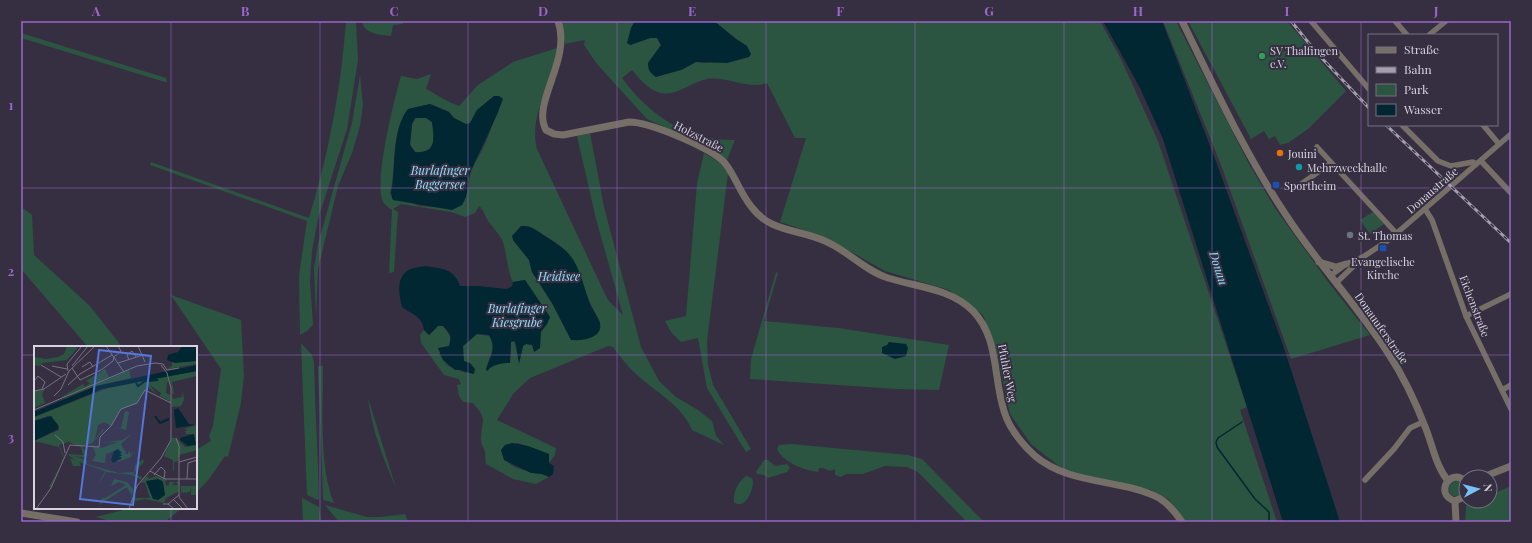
<svg xmlns="http://www.w3.org/2000/svg" width="1532" height="543" viewBox="0 0 1532 543" font-family="'Playfair Display',serif">
<style>
.green{fill:#2b5540;fill-rule:evenodd}
.water{fill:#012733;fill-rule:evenodd}
.lines{fill:none;stroke-linecap:round;stroke-linejoin:round}
.stream{stroke:#012733;stroke-width:1.5}
.minor{stroke:#766f67;stroke-width:5.5}
.tertiary{stroke:#766f67;stroke-width:7}
.rail-casing{stroke:#a49fad;stroke-width:3}
.rail{stroke:#362f42;stroke-width:1.5;stroke-dasharray:4.5;stroke-linecap:butt}
.grid{fill:none;stroke:#9b66ca;stroke-width:1;stroke-opacity:0.55}
.leisure-dot{fill:#2e9e5b;stroke:#362f42;stroke-width:1.5}
.food-dot{fill:#e8710a;stroke:#362f42;stroke-width:1.5}
.culture-dot{fill:#0f9aa8;stroke:#362f42;stroke-width:1.5}
.transit-dot{fill:#1a4fb4;stroke:#362f42;stroke-width:1.5}
.worship-dot{fill:#6b7280;stroke:#362f42;stroke-width:1.5}
.labels{text-anchor:middle;dominant-baseline:central;stroke-width:4;stroke-linejoin:round;paint-order:stroke}
.poi-label{font-size:11px;fill:#d7d3df;stroke:#362f42;text-anchor:start}
.street-label{font-size:11px;fill:#d7d3df;stroke:#362f42}
.water-label{font-size:12px;font-style:italic;fill:#91e0fb;stroke:#362f42}
.inset-river{fill:none;stroke:#012733;stroke-width:2}
.inset-road{fill:none;stroke:#767181;stroke-width:1}
.view{fill:#5576da;fill-opacity:0.15;stroke:#5576da;stroke-width:2}
.inset-edge{fill:none;stroke:#d7d3df;stroke-width:2}
.neatline{fill:none;stroke:#9b66ca;stroke-width:1.5}
.grid-label{font-size:13px;text-anchor:middle;font-weight:bold;fill:#9b66ca}
</style>
<rect width="100%" height="100%" fill="#362f42"/>
<g class="green">
<path d="M346,21h10l2,39 -11,69 -29,90 -6,32 -2,30 3,44 -6,6 -7,4 -1,-60 8,-54 -157,-56 1,-3 158,56c20,-65 32,-130 37,-197z"/>
<path d="M362,21h41v3l-10,1 -2,11c-10,-1 -28,-2 -29,-15z"/>
<path d="M561,21h74l-4,7 -1,17 20,-7h7l4,7 -13,18 33,7 15,-8 10,1 41,-17 -11,-7 -22,-18h386l21,38 37,82 89,266 -7,3 37,112h-91l-18,-23 -17,-9 -86,-19 -34,-27 -21,-30 -14,-63 -13,-36 -34,-25 -64,-19 -62,-35 -43,-14 26,-84h-11l-28,-55c-18,7 -40,-7 -60,-4 -17,3 -28,17 -46,14 -13,-3 -21,-14 -29,-23l-10,8c27,37 65,63 113,62l-8,20 -9,-8 -71,-33 -50,-55 -13,-19 1,-5 -20,4z"/>
<path d="M1163,21h13l73,143 26,44 54,75 41,52 -79,24 -70,-194z"/>
<path d="M1188,21h99l59,70 -38,38 -20,14 -8,2 -5,-9 -6,3 -5,-8 -13,8z"/>
<path d="M21,33l145,45 1,4h-2l-144,-44z"/>
<path d="M557,48c-3,31 -29,68 -20,101l67,143 4,8 15,15 -27,-96 -19,-83 13,-3 14,74 37,140 18,34 17,16 22,13 14,11 4,15 8,9 -32,-15c-11,-26 -37,-38 -57,-57 -8,-7 -15,-17 -22,-26l-5,-1 -78,32 -17,16 -16,26 59,28 -1,7 -6,8v-9l-31,-11 -13,2 -4,5c3,4 5,11 9,14 7,7 29,8 39,13l-13,7 -23,-5 -27,-15c-1,-5 0,-11 -2,-15 -1,-3 -3,-5 -3,-9 0,-21 8,-19 -8,-37l-10,-1 -4,-6 -2,-11 4,-1 -2,-5 -15,-4 -23,-32 -1,-8 4,-5 5,5 9,-9h5l8,11 -2,9 -10,8 9,12 18,7 -3,-17v-10l14,-12 12,2c10,15 -3,21 -2,35 6,-7 14,-8 23,-8l1,-21 3,-1 5,21 4,-16 3,-2 6,1 15,-21 3,-7 -25,-37 -12,2c-6,-12 -6,-27 -10,-40 -4,-10 -11,-14 -16,-23 -3,-5 -3,-9 -8,-13l-4,7 -10,4 -14,-5 -50,-8 -8,5 5,3 -4,60 -5,1 3,-63c-4,-3 -9,-6 -10,-11 -7,-22 12,-99 19,-123l16,3 14,-5 -5,15c12,6 21,13 33,17l19,-21 35,-23zM494,96l5,15c-7,12 -9,21 -14,33 -8,18 -16,23 -16,44l-36,19 -14,-1 -29,-12c7,-27 0,-62 18,-85l22,-5 19,8 5,6 12,6 4,-1 7,-13zM528,226c16,9 37,19 46,36 9,17 12,36 22,52l-25,26 -19,-37 -20,-31 -3,-12 -16,-20z"/>
<path d="M360,75l3,30 -3,21 -8,27 -14,33 -20,83 -2,49 -2,-50 4,-24 34,-121z"/>
<path d="M416,118h10l6,4c3,16 5,31 -17,30l-5,-7 2,-21z"/>
<path d="M704,153l16,10 8,10 -21,168 1,24 5,20 38,64 -5,3 -39,-64 -9,-50 -17,4 -10,-10 -6,-11 21,-5 11,-132z"/>
<path d="M21,207l11,8 2,40 56,51 32,41h-34l-67,-78z"/>
<path d="M1373,212l11,12 -14,10 -10,-14z"/>
<path d="M776,272l2,1 -14,48 74,7 111,17 -10,45 -43,-1 -146,-10 1,-20z"/>
<path d="M171,295l70,25 3,56 -3,27 -13,54 -3,-1 -16,23 -13,14v-43l15,-9 -2,-5 4,-10 8,-57z"/>
<path d="M301,343l11,12 2,8c1,45 4,90 5,136l-1,1 -11,-5z"/>
<path d="M318,366h5c0,38 -4,102 11,137l-11,-3z"/>
<path d="M368,398l28,90c-13,-30 -24,-58 -28,-90z"/>
<path d="M791,444l117,11 14,4 62,63h-17l-49,-50 -11,-5 -22,-1 -22,8h-17l-5,3 -6,-2v-6l-5,2 -7,-3h-4l-1,4c-15,-2 -35,-10 -41,-23l2,-4z"/>
<path d="M764,460h4l7,6 12,-2 3,4 -3,4 -19,6 -4,-3 -7,-1 -1,-2z"/>
<path d="M746,476l6,2c4,8 -7,34 -18,24 -1,-9 4,-21 12,-26z"/>
<circle cx="1457" cy="489" r="8"/>
<path d="M1511,486v36h-46l1,-16 12,-5h12v-6z"/>
<path d="M302,498l17,9 2,15h-18z"/>
<path d="M325,505l42,12h13l25,-3 3,8h-69z"/>
<path d="M131,508h51l-17,14h-52l-17,-5z"/>
</g>
<g class="water">
<path d="M635,21h79l22,18 11,7 4,8 -2,3 -22,6 -31,-1 -15,8 -25,7c-6,-4 -8,-7 -8,-14l13,-18 -4,-7h-7l-20,7 -3,-2 4,-15z"/>
<path d="M1103,21h59l53,138 68,186 57,177h-57l-120,-383 -23,-51z"/>
<path d="M494,96h5l4,3c-9,25 -22,49 -33,74 -5,10 1,19 -8,32l-10,5 -59,-10c-4,-8 0,-13 0,-21 2,-22 1,-52 15,-70l22,-5 19,8 5,6 12,6 4,-1 7,-13zM415,118h11l6,4c2,16 5,32 -17,30l-5,-7 2,-21z"/>
<path d="M521,226c10,-1 17,5 25,11 5,3 10,6 15,10 19,13 21,37 29,57 2,5 6,10 9,16 7,18 -16,21 -28,20l-19,-37 -20,-31 -3,-12 -16,-20 -1,-4z"/>
<path d="M426,266c16,3 28,2 34,20h18l29,3 5,-3 1,-4 12,-2 25,37 -3,7 -6,7 -1,17 -6,4 -2,-7 -6,-1 -3,2 -4,18 -3,-20 -2,-3 -3,1 -1,21c-9,0 -17,1 -23,8l-1,-2c4,-12 11,-21 3,-34l-12,-1 -14,12 1,15 6,2 5,6 -1,5c-7,-1 -13,-5 -19,-4l-12,-10 -5,-12 11,-2c3,-10 1,-13 -6,-20h-5l-9,9 -5,-5c-2,-14 -11,-15 -22,-23 -3,-12 -6,-28 5,-36 4,-3 13,-4 19,-5z"/>
<path d="M889,342l17,2 2,4 -2,8 -11,3 -13,-6v-6l5,-2z"/>
<path d="M512,443l16,3 21,8v9l5,3 -1,8 -4,3 -7,-3 -11,-1 -27,-13 -3,-10 4,-5z"/>
</g>
<g class="lines">
<path class="stream" d="M1242,422l-24,16 -2,4 1,5 38,52 14,13v10"/>
<g class="minor">
<path d="M1311,21l58,68"/>
<path d="M1395,21l12,14"/>
<path d="M1429,35l17,-14"/>
<path d="M1402,125l36,36 13,5 22,-4 3,2"/>
<path d="M1483,125l16,19"/>
<path d="M1317,147l79,86"/>
<path d="M1481,161l30,32"/>
<path d="M1297,187l34,-24"/>
<path d="M1425,209l7,11 34,96 45,93"/>
<path d="M1330,276l16,-12 17,-7"/>
<path d="M1336,283l27,-26 27,-18 121,-105"/>
<path d="M1466,316l45,-22"/>
<path d="M1502,390l9,-5"/>
<path d="M1365,480l29,-31 16,-21 13,-6"/>
</g>
<g class="tertiary">
<path d="M558,21c14,39 -27,82 -12,109l8,4 9,1 66,-13c21,0 79,25 94,39 6,6 10,15 14,22 8,16 18,33 35,41 17,8 36,9 53,17 22,9 40,30 63,37 28,9 62,10 85,33 26,27 20,66 31,100 5,17 18,33 31,45 36,30 85,22 124,42 10,6 17,15 23,24"/>
<path d="M1182,21c32,65 63,133 104,194 31,48 71,90 102,138 16,24 28,50 38,76 7,18 10,37 22,52"/>
<path d="M1319,262l17,5 10,-3"/>
<path d="M1483,477l28,-11"/>
<path d="M1466,482c-15,-16 -33,12 -11,19l11,-5"/>
<path d="M1455,501l1,21"/>
<path d="M21,513l56,9"/>
</g>
<defs>
<g id="rail">
<path d="M1291,21l25,31 53,56"/>
<path d="M1386,125l125,118"/>
</g>
</defs>
<use href="#rail" class="rail-casing"/>
<use href="#rail" class="rail"/>
</g>
<path class="grid" d="M171,21v326M320,21v501M468,21v501M617,21v501M766,21v501M915,21v501M1064,21v501M1212,21v501M1361,21v501M21,188h1490M21,355h14M196,355h1315M171,508v14"/>
<circle class="leisure-dot" cx="1262" cy="56" r="4"/>
<circle class="food-dot" cx="1280" cy="153" r="4"/>
<circle class="culture-dot" cx="1299" cy="167" r="4"/>
<g class="transit-dot">
<rect x="1272" y="181" width="8" height="8" rx="2"/>
<rect x="1379" y="244" width="8" height="8" rx="2"/>
</g>
<circle class="worship-dot" cx="1350" cy="235" r="4"/>
<g class="labels">
<g class="poi-label">
<text x="1270" y="50">SV Thalfingen<tspan x="1270" dy="13">e.V.</tspan></text>
<text x="1288" y="153">Jouini</text>
<text x="1307" y="167">Mehrzweckhalle</text>
<text x="1284" y="185">Sportheim</text>
<text x="1358" y="235">St. Thomas</text>
<text x="1383" y="261" text-anchor="middle">Evangelische<tspan x="1383" dy="13">Kirche</tspan></text>
</g>
<g class="street-label">
<text transform="translate(699 136) rotate(27)">Holzstraße</text>
<text transform="translate(1432 190) rotate(-41)">Donaustraße</text>
<text transform="translate(1475 306) rotate(69)">Eichenstraße</text>
<text transform="translate(1382 328) rotate(55)">Donauuferstraße</text>
<text transform="translate(1008 373) rotate(79)">Pfuhler Weg</text>
</g>
<g class="water-label">
<text x="440" y="170">Burlafinger<tspan x="440" dy="14">Baggersee</tspan></text>
<text transform="translate(1219 268) rotate(72)">Donau</text>
<text x="559" y="276">Heidisee</text>
<text x="517" y="308">Burlafinger<tspan x="517" dy="14">Kiesgrube</tspan></text>
</g>
</g>
<g transform="translate(34 346)">
<rect width="163" height="163" fill="#362f42"/>
<path d="M33,0h12l-12,14 -25,3 -2,3 -6,-1v-8l12,2 12,-2 6,-3zM163,15v3l-30,5 5,-3v-4zM71,23l4,8 -13,7 -36,14 23,-14 2,3 5,-4 -4,-2zM95,24l2,8 -35,8 -41,16zM163,25v5l-25,6 2,12h-2l-3,-18zM134,30l1,6h-2l-1,11 4,2 1,7 -11,-6 1,-3 -11,-8 6,9 -8,-7 -12,17 -16,6 -9,16 -7,-4 -6,3 -3,14 8,-10 1,1 -13,14 -9,2 5,7 -1,5 -12,-2 13,4v4l32,9 15,-1 1,-7 8,-6 1,3 -11,12 9,3 -1,3 -9,-5 -26,-3 -8,14 7,-15 -26,-9 2,4h-8l-3,-8 6,3 -9,-7 4,-8 -4,8 16,1 -2,-8 -12,-5 -10,3 5,11 -13,31h-2l15,-29 -5,-11 -25,-6 25,-11v-4l-11,-10 -14,5v-4l74,-29zM11,43l-3,5 3,9 -11,5v-17zM149,46l1,8 -3,6 -9,1v-12l1,4 9,-2zM91,65l4,1 -3,18 -10,-3 5,1zM162,79l1,25 -18,5 -1,6 -4,1v9h-1v-11l-9,-4 8,-18h4l9,9 6,-1 2,-12h-7l-1,-3 3,-1 -4,-1zM98,88l-11,10 6,11 3,-5v5l3,-4 -2,6 -13,5 -1,-2 5,-1 -4,-3 4,-2 -8,-3 -8,3 -1,9 6,1 -19,-3 4,-6 -4,-10 9,3 17,-6 -18,1 22,-3zM113,130l2,3 7,-3 12,4 -3,1 1,5 3,-1v-3h6l-3,3h6l-2,-3 3,-1 -1,11 -12,6 -2,5 -19,-4 -14,3 4,-7 1,3h14l-5,-15 -4,-1zM128,134l3,15 -7,5 -6,-4 -6,-14zM80,133l13,3 6,7 -1,7 -5,-9 -28,18 3,-7h3l21,-13 -7,-3 -8,4zM147,140h16v9h-6v-9l-1,6 -9,1z" fill="#2b5540" fill-rule="evenodd"/>
<path d="M148,0h15v15l-22,2 -8,-3 1,-5 10,-3zM163,19v6l-95,18 -68,28v-5l62,-26zM144,62l11,16 6,1 -19,3 -2,-18zM17,70l7,9v4l-24,12v-20zM160,88l2,11 -8,1 -8,-6v-2zM84,103l4,4h-2l2,3h-3l3,2 -9,5 -2,-3 3,-9zM124,133l5,3 2,13 -7,5 -5,-1 -7,-18z" fill="#012733"/>
<path class="inset-river" d="M102,37l2,3 7,-5 13,-1M121,70l5,7 9,-4"/>
<path class="inset-road" d="M72,0l18,26M104,0l7,16M80,11l7,-6 -3,-5M95,14l-2,-5 5,-4 4,6M84,17l25,-8M7,19l20,12M18,20l15,3M38,20l16,-20M48,21l8,-5 3,5M38,22l8,12 21,-10 12,-9 1,-4M34,25l-1,-7 15,-18M0,35l4,-5 7,6 -3,7M34,39l12,-11 32,-19M0,45l10,-2 22,-15M20,50l7,-7 8,-18 26,-25M0,64l103,-44 18,-3 8,1 4,6 12,-2M21,89l8,7 2,11M142,92l3,8v51l9,12M145,116l18,-5M116,125l15,8h32M120,129l7,-8 4,4 -1,8M153,133l1,-16 9,-3M139,153l10,10M129,158h5l6,5M134,158l11,-9M2,163l15,-21 19,-43 29,2 1,-10 11,-11 10,-17 16,-6 8,-13 26,13M95,163l8,-23 24,-28 10,-18v-52l-4,-15 -6,-8"/>
<path class="view" d="M65,4l52,6 -18,149 -53,-6z"/>
<rect width="163" height="163" class="inset-edge"/>
</g>
<rect width="1532" height="543" fill="none" stroke="#362f42" stroke-width="44"/>
<rect x="1368" y="34" width="130" height="92" fill="#362f42" stroke="#767181"/>
<rect x="1376" y="47" width="20" height="6" fill="#766f67" stroke="#767181"/>
<text x="1404" y="54" font-size="12" fill="#d7d3df">Straße</text>
<rect x="1376" y="67" width="20" height="6" fill="#a49fad" stroke="#767181"/>
<text x="1404" y="74" font-size="12" fill="#d7d3df">Bahn</text>
<rect x="1376" y="84" width="20" height="12" fill="#2b5540" stroke="#767181"/>
<text x="1404" y="94" font-size="12" fill="#d7d3df">Park</text>
<rect x="1376" y="104" width="20" height="12" fill="#012733" stroke="#767181"/>
<text x="1404" y="114" font-size="12" fill="#d7d3df">Wasser</text>
<g transform="translate(1478 489) rotate(83)"><circle r="19" fill="#362f42" stroke="#767181"/>
<path d="M0-3L7 15L0 10L-7 15Z" fill="#79bff8"/>
<text y="-6" font-size="11" font-weight="bold" text-anchor="middle" fill="#d7d3df">N</text>
</g>
<rect x="22" y="22" width="1488" height="499" class="neatline"/>
<g class="grid-label">
<text x="96" y="16">A</text>
<text x="245" y="16">B</text>
<text x="394" y="16">C</text>
<text x="543" y="16">D</text>
<text x="692" y="16">E</text>
<text x="840" y="16">F</text>
<text x="989" y="16">G</text>
<text x="1138" y="16">H</text>
<text x="1287" y="16">I</text>
<text x="1436" y="16">J</text>
<text x="11" y="110">1</text>
<text x="11" y="276">2</text>
<text x="11" y="442">3</text>
</g>
</svg>
